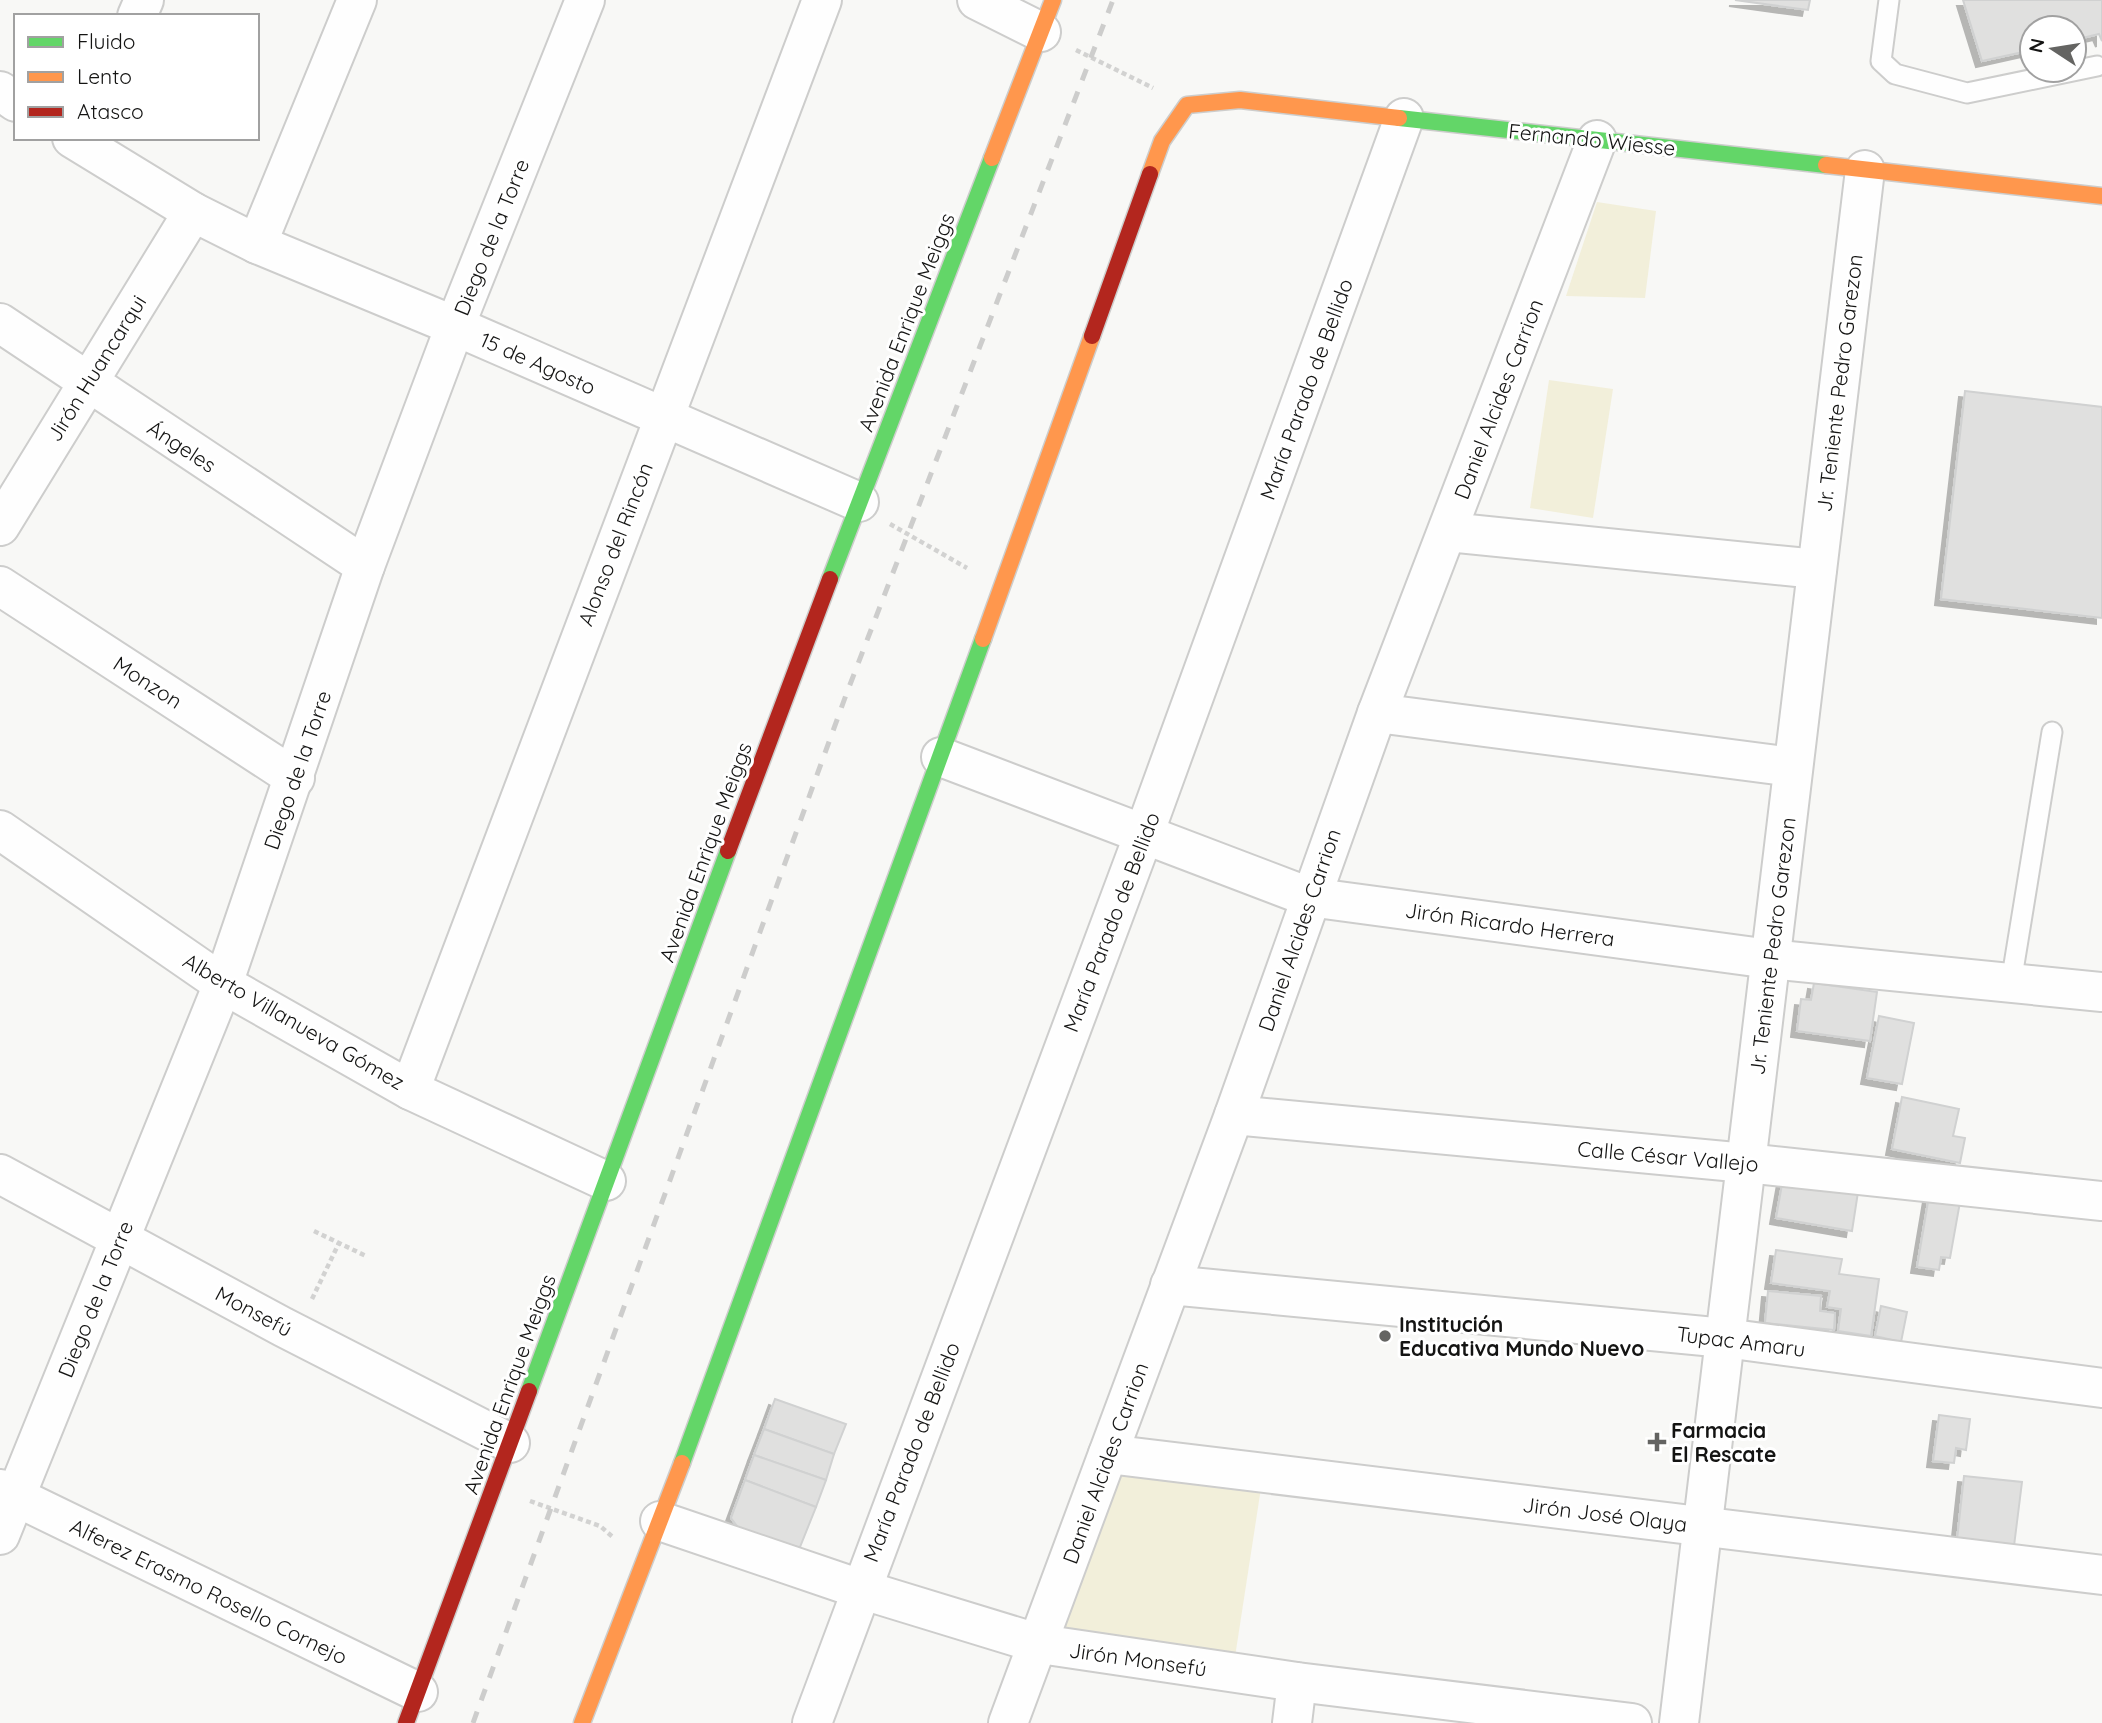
<svg xmlns="http://www.w3.org/2000/svg" width="2102" height="1723" viewBox="0 0 2102 1723" font-family="Quicksand,sans-serif">
<style>
.green{fill:#f2efda}
.building{fill:#e0e0df;stroke:#d0d1d1;stroke-width:2;filter:url(#shadow)}
.lines{fill:none;stroke-linecap:round;stroke-linejoin:round}
.lane-casing{stroke:#cdcdcc;stroke-width:23}
.street-casing{stroke:#cdcdcc;stroke-width:42}
.fast-casing{stroke:#cdcdcc;stroke-width:19}
.slow-casing{stroke:#cdcdcc;stroke-width:19}
.jam-casing{stroke:#cdcdcc;stroke-width:19}
.path{stroke:#d2d2d1;stroke-width:4.5;stroke-dasharray:5 3.5;stroke-linecap:butt}
.lane{stroke:#fefefe;stroke-width:19}
.street{stroke:#fefefe;stroke-width:38}
.fast{stroke:#63d668;stroke-width:16}
.slow{stroke:#ff974d;stroke-width:16}
.jam{stroke:#b3261e;stroke-width:16}
.rail{stroke:#cdcdcc;stroke-width:5;stroke-dasharray:12 12;stroke-linecap:butt}
.poi-dot{fill:#646462;stroke:#fff;stroke-width:2.5}
.labels{text-anchor:middle;dominant-baseline:central;stroke-width:6;stroke-linejoin:round;paint-order:stroke}
.street-label{font-size:21px;fill:#141413;stroke:#fff}
.poi-label{font-size:21px;font-weight:bold;fill:#141413;stroke:#fff;text-anchor:start}
</style>
<defs>
<filter id="shadow"><feDropShadow dx="-6" dy="6" stdDeviation="0" flood-color="#0004"/></filter>
</defs>
<rect width="100%" height="100%" fill="#f8f8f6"/>
<g class="green">
<path d="M1597,202l59,9 -11,87 -79,-2z"/>
<path d="M1549,380l64,9 -20,129 -63,-10z"/>
<path d="M1120,1471l141,17 -26,169 -170,-30z"/>
</g>
<g class="building">
<path d="M1735,0h75l-2,10z"/>
<path d="M1963,0h139v41l-3,-7 -25,6v-12h-42v22l-50,11z"/>
<path d="M1965,391l137,16v211l-161,-19z"/>
<path d="M1814,983l63,9 -7,49 -73,-10 4,-32 10,1z"/>
<path d="M1879,1016l35,7 -12,61 -35,-6z"/>
<path d="M1902,1097l57,12 -6,27 12,2 -5,25 -68,-14z"/>
<path d="M1783,1179l75,13 -6,39 -76,-13z"/>
<path d="M1929,1196l31,6 -10,56 -9,-1 -2,13 -22,-3z"/>
<path d="M1776,1250l66,9 -3,15 40,5 -8,57 -33,-5 3,-22 -14,-2 3,-16 -59,-8z"/>
<path d="M1768,1291l53,5 -1,15 15,2 -1,17 -69,-7z"/>
<path d="M1881,1306l26,6 -6,30 -26,-6z"/>
<path d="M775,1399l71,25 -12,30 -70,-25z"/>
<path d="M1939,1415l31,4 -4,31 -10,-2 -2,15 -21,-2z"/>
<path d="M764,1429l70,25 -8,26 -72,-25z"/>
<path d="M754,1455l72,25 -10,27 -71,-27z"/>
<path d="M1964,1476l58,6 -8,64 -57,-6z"/>
<path d="M745,1480l71,27 -20,50 -51,-20 -14,-19z"/>
</g>
<g class="lines">
<defs>
<g id="lane">
<path d="M1889,0l-8,61 14,13 72,19 130,-27"/>
<path d="M2011,983l41,-251"/>
</g>
<g id="street">
<path d="M977,0l64,32"/>
<path d="M137,16l7,-16"/>
<path d="M0,91l16,11"/>
<path d="M72,138l121,74 64,32 198,82 404,176"/>
<path d="M257,244l100,-244"/>
<path d="M0,323l365,243"/>
<path d="M0,526l193,-314"/>
<path d="M1448,532l369,37"/>
<path d="M0,586l295,192"/>
<path d="M1377,713l416,54"/>
<path d="M941,757l368,140 461,62 332,33"/>
<path d="M0,830l223,154 187,106 196,91"/>
<path d="M410,1090l412,-1090"/>
<path d="M1234,1115l512,48 356,38"/>
<path d="M0,1174l283,153 227,116"/>
<path d="M1170,1285l555,53 377,50"/>
<path d="M1108,1454l994,121"/>
<path d="M0,1489l418,203"/>
<path d="M660,1521l200,68 180,55 257,38 335,41"/>
<path d="M0,1535l223,-551 142,-418 90,-240 130,-326"/>
<path d="M812,1723l332,-889 260,-716"/>
<path d="M1008,1723l226,-608 143,-402 220,-573"/>
<path d="M1292,1723l5,-41"/>
<path d="M1679,1723l186,-1553"/>
</g>
<g id="fast">
<path d="M1399,118l427,47"/>
<path d="M830,579l162,-421"/>
<path d="M529,1391l199,-540"/>
<path d="M682,1463l301,-824"/>
</g>
<g id="slow">
<path d="M992,158l61,-158"/>
<path d="M1826,165l276,31"/>
<path d="M1150,174l12,-33 25,-36 53,-5 159,18"/>
<path d="M983,639l109,-303"/>
<path d="M582,1723l100,-260"/>
</g>
<g id="jam">
<path d="M1092,336l58,-162"/>
<path d="M728,851l102,-272"/>
<path d="M406,1723l123,-332"/>
</g>
</defs>
<use href="#lane" class="lane-casing"/>
<use href="#street" class="street-casing"/>
<use href="#fast" class="fast-casing"/>
<use href="#slow" class="slow-casing"/>
<use href="#jam" class="jam-casing"/>
<g class="path">
<path d="M1076,50l77,38"/>
<path d="M890,524l77,44"/>
<path d="M314,1231l52,25"/>
<path d="M312,1299l27,-56"/>
<path d="M530,1501l70,25 14,12"/>
</g>
<use href="#lane" class="lane"/>
<use href="#street" class="street"/>
<use href="#fast" class="fast"/>
<use href="#slow" class="slow"/>
<use href="#jam" class="jam"/>
<path class="rail" d="M473,1723l373,-1028 267,-695"/>
</g>
<g class="poi-dot">
<circle cx="1385" cy="1336" r="7"/>
<path d="M1653.5 1431.5h7v7h7v7h-7v7h-7v-7h-7v-7h7z"/>
</g>
<g class="labels">
<g class="street-label">
<text transform="translate(1592 139) rotate(6)">Fernando Wiesse</text>
<text transform="translate(491 237) rotate(-68)">Diego de la Torre</text>
<text transform="translate(906 322) rotate(-69)">Avenida Enrique Meiggs</text>
<text transform="translate(538 363) rotate(24)">15 de Agosto</text>
<text transform="translate(96 368) rotate(-58)">Jirón Huancarqui</text>
<text transform="translate(1839 383) rotate(-83)">Jr. Teniente Pedro Garezon</text>
<text transform="translate(1306 389) rotate(-70)">María Parado de Bellido</text>
<text transform="translate(1498 399) rotate(-69)">Daniel Alcides Carrion</text>
<text transform="translate(182 446) rotate(33)">Ángeles</text>
<text transform="translate(615 544) rotate(-69)">Alonso del Rincón</text>
<text transform="translate(148 682) rotate(33)">Monzon</text>
<text transform="translate(297 770) rotate(-71)">Diego de la Torre</text>
<text transform="translate(705 852) rotate(-70)">Avenida Enrique Meiggs</text>
<text transform="translate(1111 922) rotate(-69)">María Parado de Bellido</text>
<text transform="translate(1510 924) rotate(8)">Jirón Ricardo Herrera</text>
<text transform="translate(1299 930) rotate(-71)">Daniel Alcides Carrion</text>
<text transform="translate(1772 946) rotate(-83)">Jr. Teniente Pedro Garezon</text>
<text transform="translate(294 1021) rotate(30)">Alberto Villanueva Gómez</text>
<text transform="translate(1668 1156) rotate(5)">Calle César Vallejo</text>
<text transform="translate(95 1299) rotate(-68)">Diego de la Torre</text>
<text transform="translate(254 1311) rotate(28)">Monsefú</text>
<text transform="translate(1741 1341) rotate(7)">Tupac Amaru</text>
<text transform="translate(509 1384) rotate(-70)">Avenida Enrique Meiggs</text>
<text transform="translate(911 1452) rotate(-69)">María Parado de Bellido</text>
<text transform="translate(1105 1463) rotate(-70)">Daniel Alcides Carrion</text>
<text transform="translate(1605 1514) rotate(7)">Jirón José Olaya</text>
<text transform="translate(209 1591) rotate(26)">Alferez Erasmo Rosello Cornejo</text>
<text transform="translate(1138 1659) rotate(8)">Jirón Monsefú</text>
</g>
<g class="poi-label">
<text x="1399" y="1324">Institución<tspan x="1399" dy="24">Educativa Mundo Nuevo</tspan></text>
<text x="1671" y="1430">Farmacia<tspan x="1671" dy="24">El Rescate</tspan></text>
</g>
</g>
<rect x="14" y="14" width="245" height="126" fill="#ffffff" stroke="#a1a1a1" stroke-width="2"/>
<rect x="28" y="37" width="35" height="10" fill="#63d668" stroke="#a1a1a1" stroke-width="2"/>
<text x="77" y="49" font-size="21" fill="#141413">Fluido</text>
<rect x="28" y="72" width="35" height="10" fill="#ff974d" stroke="#a1a1a1" stroke-width="2"/>
<text x="77" y="84" font-size="21" fill="#141413">Lento</text>
<rect x="28" y="107" width="35" height="10" fill="#b3261e" stroke="#a1a1a1" stroke-width="2"/>
<text x="77" y="119" font-size="21" fill="#141413">Atasco</text>
<g transform="translate(2053 49) rotate(282)"><circle r="33" fill="#ffffff" stroke="#a1a1a1" stroke-width="2"/>
<path d="M0-5L12 26L0 18L-12 26Z" fill="#646462"/>
<text y="-10" font-size="19" font-weight="bold" text-anchor="middle" fill="#141413">N</text>
</g>
</svg>
